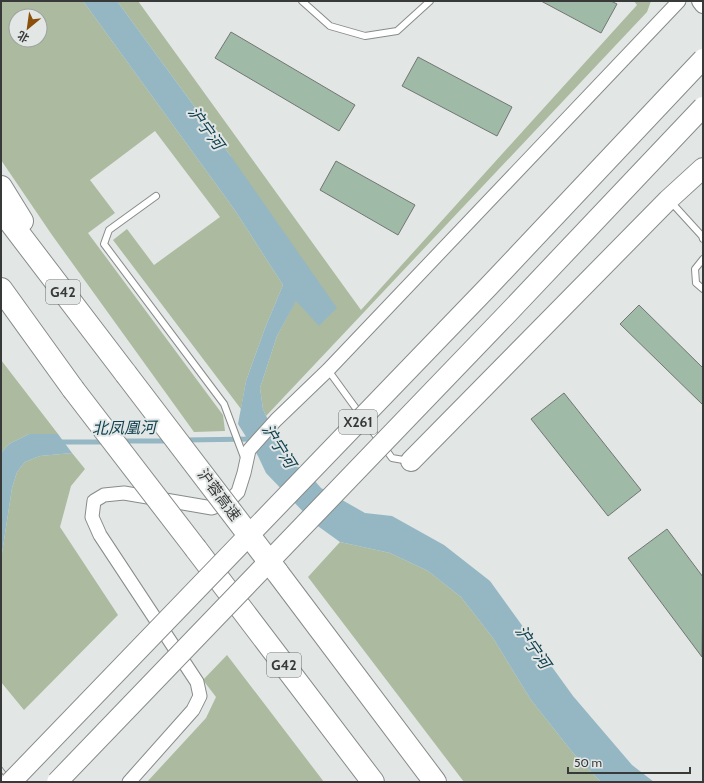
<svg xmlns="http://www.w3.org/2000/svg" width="704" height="783" viewBox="0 0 704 783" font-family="Cabin,'Noto Sans SC',sans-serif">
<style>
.forest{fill:#acba9f;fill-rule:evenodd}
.water{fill:#94b7c3}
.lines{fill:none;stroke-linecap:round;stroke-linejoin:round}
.stream{stroke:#94b7c3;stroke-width:5}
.building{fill:#9fbaa6;stroke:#737674}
.service-casing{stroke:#878b8a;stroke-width:8}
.minor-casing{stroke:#878b8a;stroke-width:15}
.tertiary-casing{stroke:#878b8a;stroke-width:18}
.primary-casing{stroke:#878b8a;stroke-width:22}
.motorway-casing{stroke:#878b8a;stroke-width:24}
.service{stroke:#fff;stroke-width:6}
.minor{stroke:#fff;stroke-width:13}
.tertiary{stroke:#fff;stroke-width:16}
.primary{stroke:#fff;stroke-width:20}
.motorway{stroke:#fff;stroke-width:22}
.rail-casing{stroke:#747776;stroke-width:4.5}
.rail{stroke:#e2e6e5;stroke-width:3;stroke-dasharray:9;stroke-linecap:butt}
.primary-bridge-casing{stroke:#878b8a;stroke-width:22;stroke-linecap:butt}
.motorway-bridge-casing{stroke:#878b8a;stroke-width:24;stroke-linecap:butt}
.primary-bridge{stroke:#fff;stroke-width:20}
.motorway-bridge{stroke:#fff;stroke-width:22}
.labels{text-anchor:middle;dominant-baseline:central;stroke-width:4;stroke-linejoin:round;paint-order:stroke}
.shield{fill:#e2e6e5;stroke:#6b6e6d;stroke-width:1}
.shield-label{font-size:14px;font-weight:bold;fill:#383a39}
.street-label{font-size:15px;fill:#383a39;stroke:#e2e6e5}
.water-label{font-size:16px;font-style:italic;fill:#104251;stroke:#e2e6e5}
</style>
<rect width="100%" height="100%" fill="#e2e6e5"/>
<g class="forest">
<path d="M1,1h82l151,208 49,76 -18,43 -19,53 -5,28 -128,-169 14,-11 27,36 66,-48 -65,-86 -65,49 25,33 -27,20 135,182 2,16 -31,1 -142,-197 -51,-75zM16,16h24v24h-24z"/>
<path d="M117,1h21l223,309 276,-305 -3,-4h17l-4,11 -381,404 -3,-7 -3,-21 17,-52 19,-36 -66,-145z"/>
<path d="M1,360l57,74h-29l-20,10 -8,9z"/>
<path d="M72,453l13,16 -14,17 -11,41 58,88 -94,95 -23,-28v-122l11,-72 5,-16 8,-10 15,-6z"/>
<path d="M340,542l50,11 38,18 33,26 32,41 38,62 42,53 28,29h-137l-156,-205z"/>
<path d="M227,655l97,127h-177l59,-64 10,-21 -13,-17z"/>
</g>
<g class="water">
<path d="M83,1h34l113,154 107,153 -18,18 -23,-25 -19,35 -17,52 3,21 3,7 28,41 27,31 44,25 27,3 52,29 46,36 83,115 59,69 22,17h-53l-28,-29 -42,-53 -38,-62 -32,-41 -33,-26 -38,-18 -50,-11 -25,-18 -49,-51 -8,-17 -20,-32 8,-43 19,-53 18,-43 -49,-76z"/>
<path d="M29,434h29l14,19 -32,3 -15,6 -8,10 -5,16 -11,72v-107l8,-9z"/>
</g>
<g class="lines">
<g class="stream">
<path d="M185,440l68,-1"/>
<path d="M121,441h48"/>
<path d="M59,442h46"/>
</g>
</g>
<g class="building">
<path d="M541,1h70l6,3 -16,29z"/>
<path d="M231,32l124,73 -16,26 -124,-73z"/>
<path d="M418,57l94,50 -15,29 -95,-50z"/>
<path d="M336,161l79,44 -17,30 -78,-45z"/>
<path d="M639,305l64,63v37l-83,-81z"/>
<path d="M564,393l77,97 -33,26 -77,-97z"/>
<path d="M667,529l36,48 -1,80 -74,-99z"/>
</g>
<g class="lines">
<defs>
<g id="service">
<path d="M302,1l28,25 35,10 32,-5 33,-30"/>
<path d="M156,196l-47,34 -5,14 120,160 21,56"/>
<path d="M671,202l31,34 1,3"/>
<path d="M703,259l-8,10 1,14 7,6"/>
<path d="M328,370l64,88 17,3"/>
</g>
<path id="minor" d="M129,782l64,-72 7,-14 -3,-14 -97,-147 -8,-18 2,-16 10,-6 20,-2 88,15 16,-6 10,-10 6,-19 5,-23 27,-30 52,-50 351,-369"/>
<path id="tertiary" d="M700,1l3,4"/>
<path id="primary" d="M411,461l257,-261 35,-32"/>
<g id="motorway">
<path d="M1,187l21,34"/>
<path d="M1,210l125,164"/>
<path d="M1,289l72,100"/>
<path d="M196,549l177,233"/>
<path d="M277,572l158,210"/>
</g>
</defs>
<use href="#service" class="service-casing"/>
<use href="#minor" class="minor-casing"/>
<use href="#tertiary" class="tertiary-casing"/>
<use href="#primary" class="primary-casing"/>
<use href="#motorway" class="motorway-casing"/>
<use href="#service" class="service"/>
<use href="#minor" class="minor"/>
<use href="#tertiary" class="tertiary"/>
<use href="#primary" class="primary"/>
<use href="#motorway" class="motorway"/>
<defs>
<path id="rail" d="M1,769l10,13"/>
</defs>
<use href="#rail" class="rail-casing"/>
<use href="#rail" class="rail"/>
<defs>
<g id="primary-bridge">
<path d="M11,782l478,-496 214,-227"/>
<path d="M57,782l451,-469 195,-206"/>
</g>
<g id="motorway-bridge">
<path d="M126,374l151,198"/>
<path d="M73,389l123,160"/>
</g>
</defs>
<use href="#primary-bridge" class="primary-bridge-casing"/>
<use href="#motorway-bridge" class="motorway-bridge-casing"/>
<use href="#primary-bridge" class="primary-bridge"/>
<use href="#motorway-bridge" class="motorway-bridge"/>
</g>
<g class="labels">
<g class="shield">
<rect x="46" y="280" width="34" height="24" rx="3"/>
<rect x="339" y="410" width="38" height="24" rx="3"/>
<rect x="267" y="653" width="34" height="24" rx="3"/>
</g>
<g class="shield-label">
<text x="63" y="292">G42</text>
<text x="358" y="422">X261</text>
<text x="284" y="665">G42</text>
</g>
<g class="street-label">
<text transform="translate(219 495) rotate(53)">沪蓉高速</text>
</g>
<g class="water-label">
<text transform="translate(206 128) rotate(54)">沪宁河</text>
<text transform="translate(124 428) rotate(-1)">北凤凰河</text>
<text transform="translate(279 446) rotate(58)">沪宁河</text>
<text transform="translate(533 647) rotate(55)">沪宁河</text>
</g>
</g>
<rect width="704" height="783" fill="none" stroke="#383a39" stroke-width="4"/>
<g transform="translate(28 28) rotate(209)"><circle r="19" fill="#e2e6e5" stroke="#9ea1a0"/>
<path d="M0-3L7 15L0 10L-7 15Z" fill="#8a4f09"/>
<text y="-6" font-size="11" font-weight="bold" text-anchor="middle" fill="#383a39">北</text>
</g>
<path d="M568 767v6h122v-6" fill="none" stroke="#383a39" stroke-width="2"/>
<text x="574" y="767" font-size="12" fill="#383a39" stroke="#e2e6e5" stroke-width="3" paint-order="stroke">50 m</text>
</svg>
